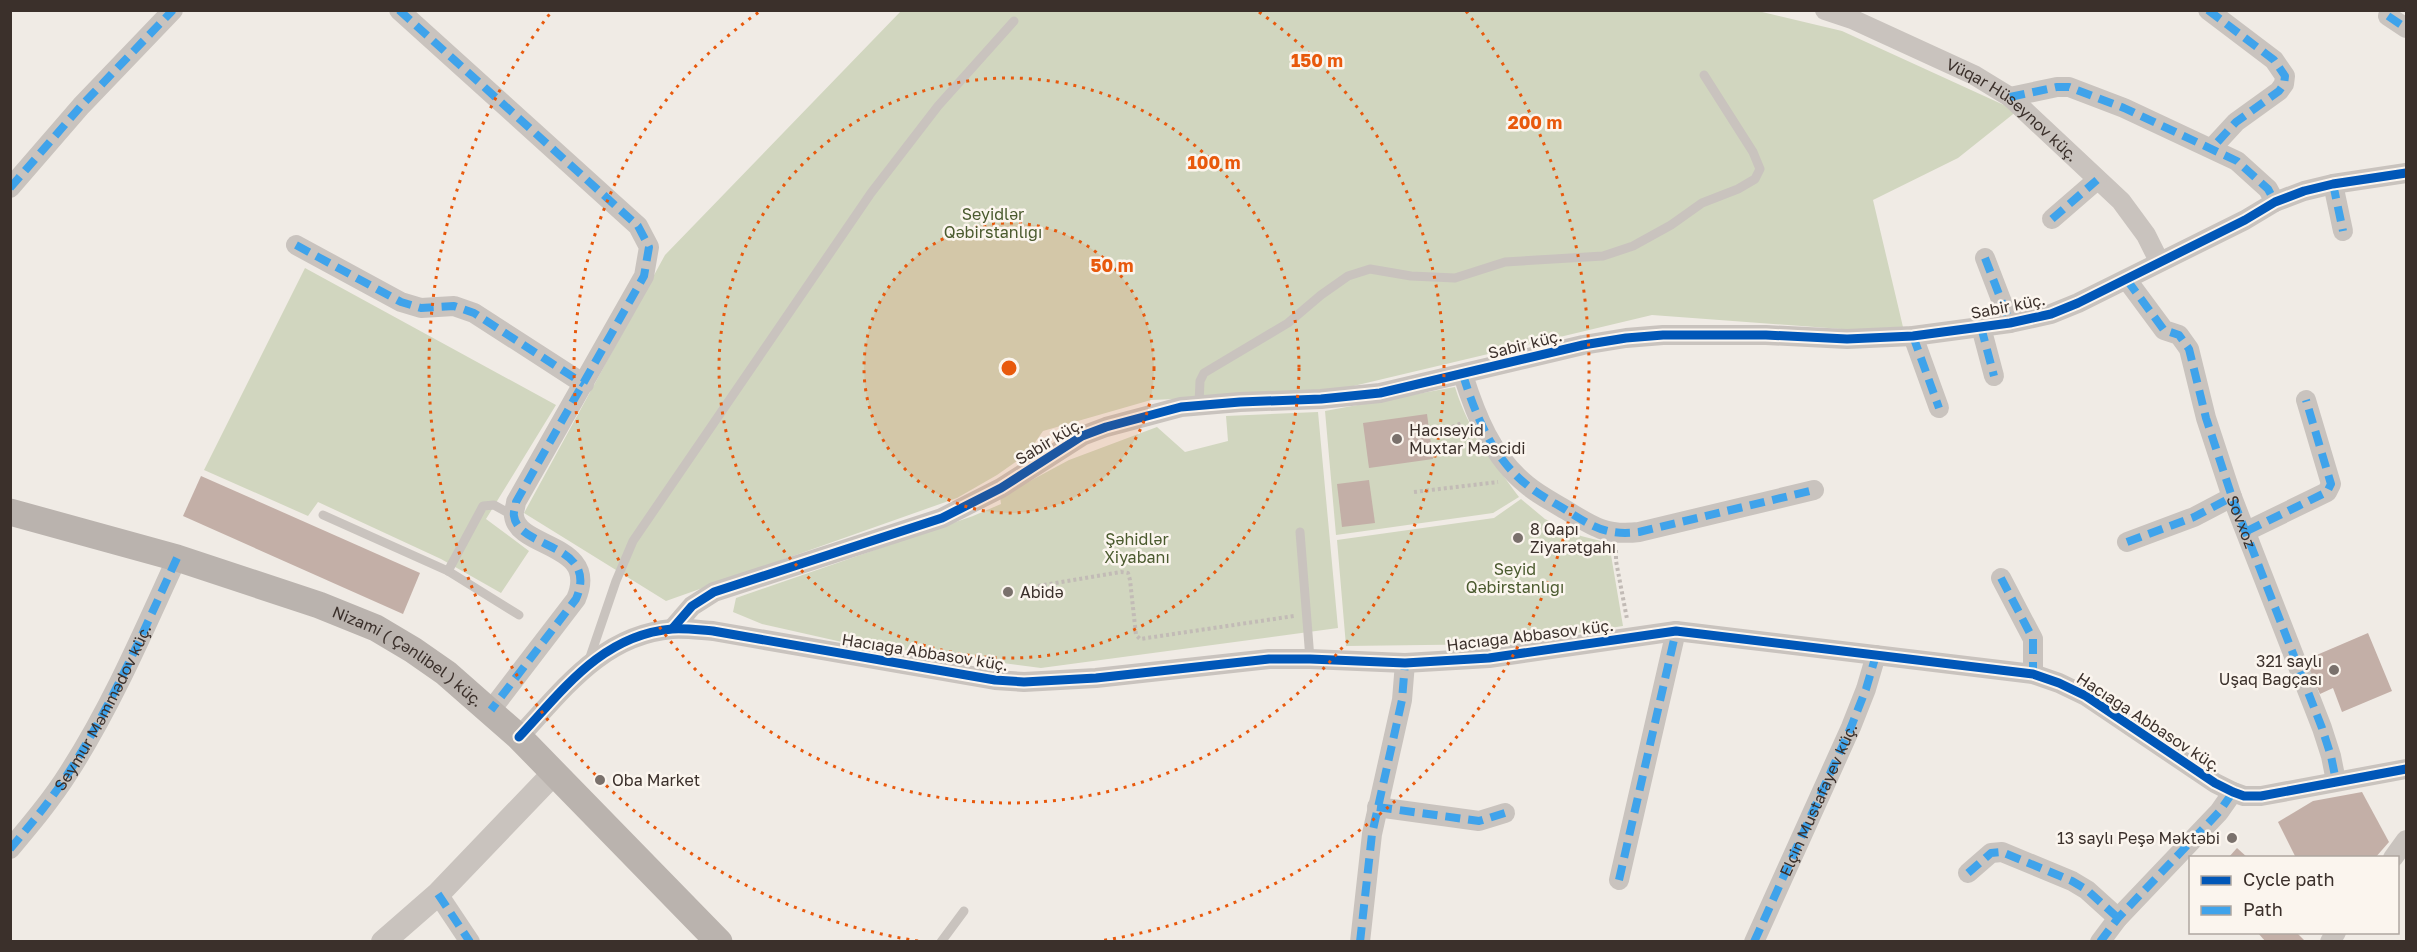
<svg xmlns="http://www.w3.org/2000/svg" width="2417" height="952" viewBox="0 0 2417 952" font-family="'Golos Text',sans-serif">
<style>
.green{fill:#d1d6bf}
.building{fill:#c3afa7}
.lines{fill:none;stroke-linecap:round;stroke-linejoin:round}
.path{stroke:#c2bbb6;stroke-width:4;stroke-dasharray:3 3;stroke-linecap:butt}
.service{stroke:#c9c3be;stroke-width:9}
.minor{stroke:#c9c3be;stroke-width:20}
.tertiary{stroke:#c9c3be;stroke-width:24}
.secondary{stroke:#bab3ae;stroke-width:27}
.quiet{stroke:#3fa3eb;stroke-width:8;stroke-dasharray:15 8;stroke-linecap:butt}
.cycleway-casing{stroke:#fbf5ee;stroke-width:13}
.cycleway{stroke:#0057b8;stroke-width:9}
.ring{fill:none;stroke:#e8590c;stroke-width:3;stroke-dasharray:3 6}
.poi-dot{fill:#7a716c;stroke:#fbf5ee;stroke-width:2}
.labels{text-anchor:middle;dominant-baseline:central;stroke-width:5;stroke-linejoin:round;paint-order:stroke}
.street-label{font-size:16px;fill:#3b302b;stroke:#fbf5ee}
.park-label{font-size:16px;fill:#4a5a2e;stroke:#fbf5ee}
.poi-label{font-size:16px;fill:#3b302b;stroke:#fbf5ee;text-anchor:start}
.centre{fill:#e8590c;stroke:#fbf5ee;stroke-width:3}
.ring-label{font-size:18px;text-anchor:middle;font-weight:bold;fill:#e8590c;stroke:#fbf5ee;stroke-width:5;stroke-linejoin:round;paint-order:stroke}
</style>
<rect width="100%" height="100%" fill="#f0ebe5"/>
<g class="green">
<path d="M901,11h857l84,20 175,80 -59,47 -85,42 30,127 -48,3 -203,-15 -328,78 -173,7 -108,31 -16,23 -30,21 -40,23 -291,103 -142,-88 141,-258z"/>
<path d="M305,268l251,137 -70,114 43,32 -28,42 -60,-34 -123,-57 -10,14 -104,-46z"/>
<path d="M1455,387c13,43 37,73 64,110l-26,16 -157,22 -11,-124z"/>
<path d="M1318,412l20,216 -297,40 -199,-26 -80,-18 -29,-12 3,-14 237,-82 28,-12 -1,-7 69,-37 88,-33 28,25 43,-11 -2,-25z"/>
<path d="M1521,499l24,20 36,17 28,7 14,83 -119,18 -158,2 -9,-106 157,-22z"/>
</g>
<g class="building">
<path d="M1427,414l6,45 -64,9 -6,-45z"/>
<path d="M201,476l219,97 -17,41 -220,-98z"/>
<path d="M1369,480l6,43 -33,4 -5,-43z"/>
<path d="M2368,633l24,58 -50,21 -9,-24 -13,6 -15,-34z"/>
<path d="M2362,792l27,50 -14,16h-79l-18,-36 35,-21z"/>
<path d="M2237,848l11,10h-20z"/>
<path d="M2257,932h39l8,8 -38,2z"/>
</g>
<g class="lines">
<g class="path">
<path d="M1430,436l32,-13"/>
<path d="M1414,492l84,-10"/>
<path d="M1616,550v11l11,58"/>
<path d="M1026,588l95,-16 7,1 2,7 6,55 4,4 154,-23"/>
</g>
<g class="service">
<path d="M1199,404l1,-23 4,-8 84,-50 33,-28 27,-19 22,-7 41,7 44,2 50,-16 98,-6 30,-10 38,-21 31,-22 36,-14 17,-10 5,-10 -7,-17 -49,-77"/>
<path d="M323,515l125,56 71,44"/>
<path d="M1300,532l10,127"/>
<path d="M448,571l35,-65 11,-1 20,11"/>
<path d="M589,660l27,-79 17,-40 238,-348 67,-87 76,-85"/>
<path d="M941,942l23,-31"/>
</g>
<g class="minor">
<path d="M399,10l239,216 11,21 -5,29 -128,226c0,4 -3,10 -2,14 4,33 86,27 62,83l-85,111"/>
<path id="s1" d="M1825,10l27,9 122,56 36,22 111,104 25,34 13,26"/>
<path d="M2208,10l66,50 11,16 -1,8 -5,7 -43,31 -24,26"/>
<path d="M2388,16l18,12"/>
<path d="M2010,97l47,-10h12l55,21 113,53 31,28 7,13"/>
<path d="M2333,184l10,47"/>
<path d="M10,188l71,-82 92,-96"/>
<path d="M2052,219l45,-39"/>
<path d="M296,245l105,57 20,6 33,-2 20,7 110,71"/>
<path d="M1985,258l25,65"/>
<path id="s2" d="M2127,280l37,50 15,5 10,14 17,69 26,79 90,231 9,28 5,25"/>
<path d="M1981,327l13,49"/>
<path d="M1913,336l26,72"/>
<path d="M1463,375c13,41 29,82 64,110 12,10 26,17 39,25 27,17 41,26 73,22l175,-42"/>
<path d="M2247,531l80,-39 4,-8 -25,-84"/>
<path d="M2127,542l67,-25 38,-20"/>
<path d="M2001,578l32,61v35"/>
<path d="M673,628l19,-22 22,-14 228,-74 59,-30 81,-52 24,-9 75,-20 59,-5 81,-3 59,-6 203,-48 43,-7 37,-3h103l81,4 66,-3 97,-13 41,-9 27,-11 167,-83 30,-18 29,-11 29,-7 73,-11"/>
<path d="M519,737c44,-47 83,-102 153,-108 13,-1 27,1 41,2l282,49 29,2 72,-4 173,-19h41l95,4 84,-5 187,-27 357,43 26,9 27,13 129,87 18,9 11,4h17l145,-27"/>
<path d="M1377,807l102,14 26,-8"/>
<path id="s3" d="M10,849c21,-25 42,-50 59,-77 43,-67 75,-142 108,-214"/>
<path d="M2393,858l13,-18"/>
<path d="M1968,873l23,-20 11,-1 70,29 15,9 31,28"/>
<path d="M1619,880l57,-249"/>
<path d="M438,894l32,48"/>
<path d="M1360,942l12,-108 30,-134 3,-37"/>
<path id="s4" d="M1754,942l97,-215 15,-38 10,-34"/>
<path d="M2100,942l18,-24 101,-106 14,-20"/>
<path d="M2330,942l6,-10"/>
</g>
<path class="tertiary" d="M383,942l55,-48 116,-121"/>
<path class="secondary" id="s5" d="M10,512l167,46 142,47 57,23 37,22 33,23 73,64 200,205"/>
<g class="quiet">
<path d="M399,10l239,216 11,21 -5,29 -128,226c0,4 -3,10 -2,14 4,33 86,27 62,83l-85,111"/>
<path d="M2208,10l66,50 11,16 -1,8 -5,7 -43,31 -24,26"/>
<path d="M2388,16l18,12"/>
<path d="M2010,97l47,-10h12l55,21 113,53 31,28 7,13"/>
<path d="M2333,184l10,47"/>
<path d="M10,188l71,-82 92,-96"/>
<path d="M2052,219l45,-39"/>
<path d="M296,245l105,57 20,6 33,-2 20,7 110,71"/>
<path d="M1985,258l25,65"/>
<path d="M2127,280l37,50 15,5 10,14 17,69 26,79 90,231 9,28 5,25"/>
<path d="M1981,327l13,49"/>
<path d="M1913,336l26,72"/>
<path d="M1463,375c13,41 29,82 64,110 12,10 26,17 39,25 27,17 41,26 73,22l175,-42"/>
<path d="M2247,531l80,-39 4,-8 -25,-84"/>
<path d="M2127,542l67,-25 38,-20"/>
<path d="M2001,578l32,61v35"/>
<path d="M1377,807l102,14 26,-8"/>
<path d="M10,849c21,-25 42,-50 59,-77 43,-67 75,-142 108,-214"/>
<path d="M1968,873l23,-20 11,-1 70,29 15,9 31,28"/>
<path d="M1619,880l57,-249"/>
<path d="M438,894l32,48"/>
<path d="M1360,942l12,-108 30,-134 3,-37"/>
<path d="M1754,942l97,-215 15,-38 10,-34"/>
<path d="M2100,942l18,-24 101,-106 14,-20"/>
</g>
<defs>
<g id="cycleway">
<path d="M673,628l19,-22 22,-14 228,-74 59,-30 81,-52 24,-9 75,-20 59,-5 81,-3 59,-6 203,-48 43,-7 37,-3h103l81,4 66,-3 97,-13 41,-9 27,-11 167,-83 30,-18 29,-11 29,-7 73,-11"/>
<path d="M519,737c44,-47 83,-102 153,-108 13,-1 27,1 41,2l282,49 29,2 72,-4 173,-19h41l95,4 84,-5 187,-27 357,43 26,9 27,13 129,87 18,9 11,4h17l145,-27"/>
</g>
</defs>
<use href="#cycleway" class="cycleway-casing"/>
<use href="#cycleway" class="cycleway"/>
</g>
<circle cx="1009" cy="368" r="145" fill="#e8590c" fill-opacity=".12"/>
<g class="ring">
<circle cx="1009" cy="368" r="145"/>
<circle cx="1009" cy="368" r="290"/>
<path d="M1259 12A435 435 0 1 1 759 12"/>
<path d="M918 941A580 580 0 0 1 552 11M1466 11A580 580 0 0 1 1100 941"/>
</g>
<g class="poi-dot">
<circle cx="1397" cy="439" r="6"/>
<circle cx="1518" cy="538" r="6"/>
<circle cx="1008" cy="592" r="6"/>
<circle cx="2334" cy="670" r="6"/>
<circle cx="600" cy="780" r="6"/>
<circle cx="2232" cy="838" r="6"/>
</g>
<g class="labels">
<g class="street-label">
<text stroke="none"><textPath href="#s1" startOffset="214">Vüqar Hüseynov küç.</textPath></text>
<text transform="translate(2008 306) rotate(-11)">Sabir küç.</text>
<text transform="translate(1525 344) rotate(-14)">Sabir küç.</text>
<text transform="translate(1049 441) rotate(-31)">Sabir küç.</text>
<text stroke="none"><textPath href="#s2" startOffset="276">Sovxoz</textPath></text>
<text transform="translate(1530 635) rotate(-7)">Hacıağa Abbasov küç.</text>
<text transform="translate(925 652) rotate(9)">Hacıağa Abbasov küç.</text>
<text stroke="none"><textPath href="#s5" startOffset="426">Nizami ( Çənlibel ) küç.</textPath></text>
<text stroke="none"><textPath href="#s3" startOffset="170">Seymur Məmmədov küç.</textPath></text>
<text transform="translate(2149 722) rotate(33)">Hacıağa Abbasov küç.</text>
<text stroke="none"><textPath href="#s4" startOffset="156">Elçin Mustafayev küç.</textPath></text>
</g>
<g class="park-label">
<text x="993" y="214">Seyidlər<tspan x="993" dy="18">Qəbirstanlığı</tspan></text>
<text x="1137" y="539">Şəhidlər<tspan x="1137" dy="18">Xiyabanı</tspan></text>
<text x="1515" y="569">Seyid<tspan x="1515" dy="18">Qəbirstanlığı</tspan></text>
</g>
<g class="poi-label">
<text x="1409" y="430">Hacıseyid<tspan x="1409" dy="18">Muxtar Məscidi</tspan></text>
<text x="1530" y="529">8 Qapı<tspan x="1530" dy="18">Ziyarətgahı</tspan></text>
<text x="1020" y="592">Abidə</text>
<text x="2322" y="661" text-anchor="end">321 saylı<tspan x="2322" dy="18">Uşaq Bağçası</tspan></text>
<text x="612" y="780">Oba Market</text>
<text x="2220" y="838" text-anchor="end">13 saylı Peşə Məktəbi</text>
</g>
</g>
<circle cx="1009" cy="368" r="9" class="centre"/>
<g class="ring-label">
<text x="1317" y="67">150 m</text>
<text x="1535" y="129">200 m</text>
<text x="1214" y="169">100 m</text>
<text x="1112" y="272">50 m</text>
</g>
<rect width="2417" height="952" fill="none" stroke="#3b302b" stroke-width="24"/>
<rect x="2189" y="856" width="210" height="78" fill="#fbf5ee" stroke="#aea6a0" stroke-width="1.5"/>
<rect x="2201" y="876" width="30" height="9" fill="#0057b8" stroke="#aea6a0" stroke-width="1.5"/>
<text x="2243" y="886" font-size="18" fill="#3b302b">Cycle path</text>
<rect x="2201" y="906" width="30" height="9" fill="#3fa3eb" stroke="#aea6a0" stroke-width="1.5"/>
<text x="2243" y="916" font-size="18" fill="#3b302b">Path</text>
</svg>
